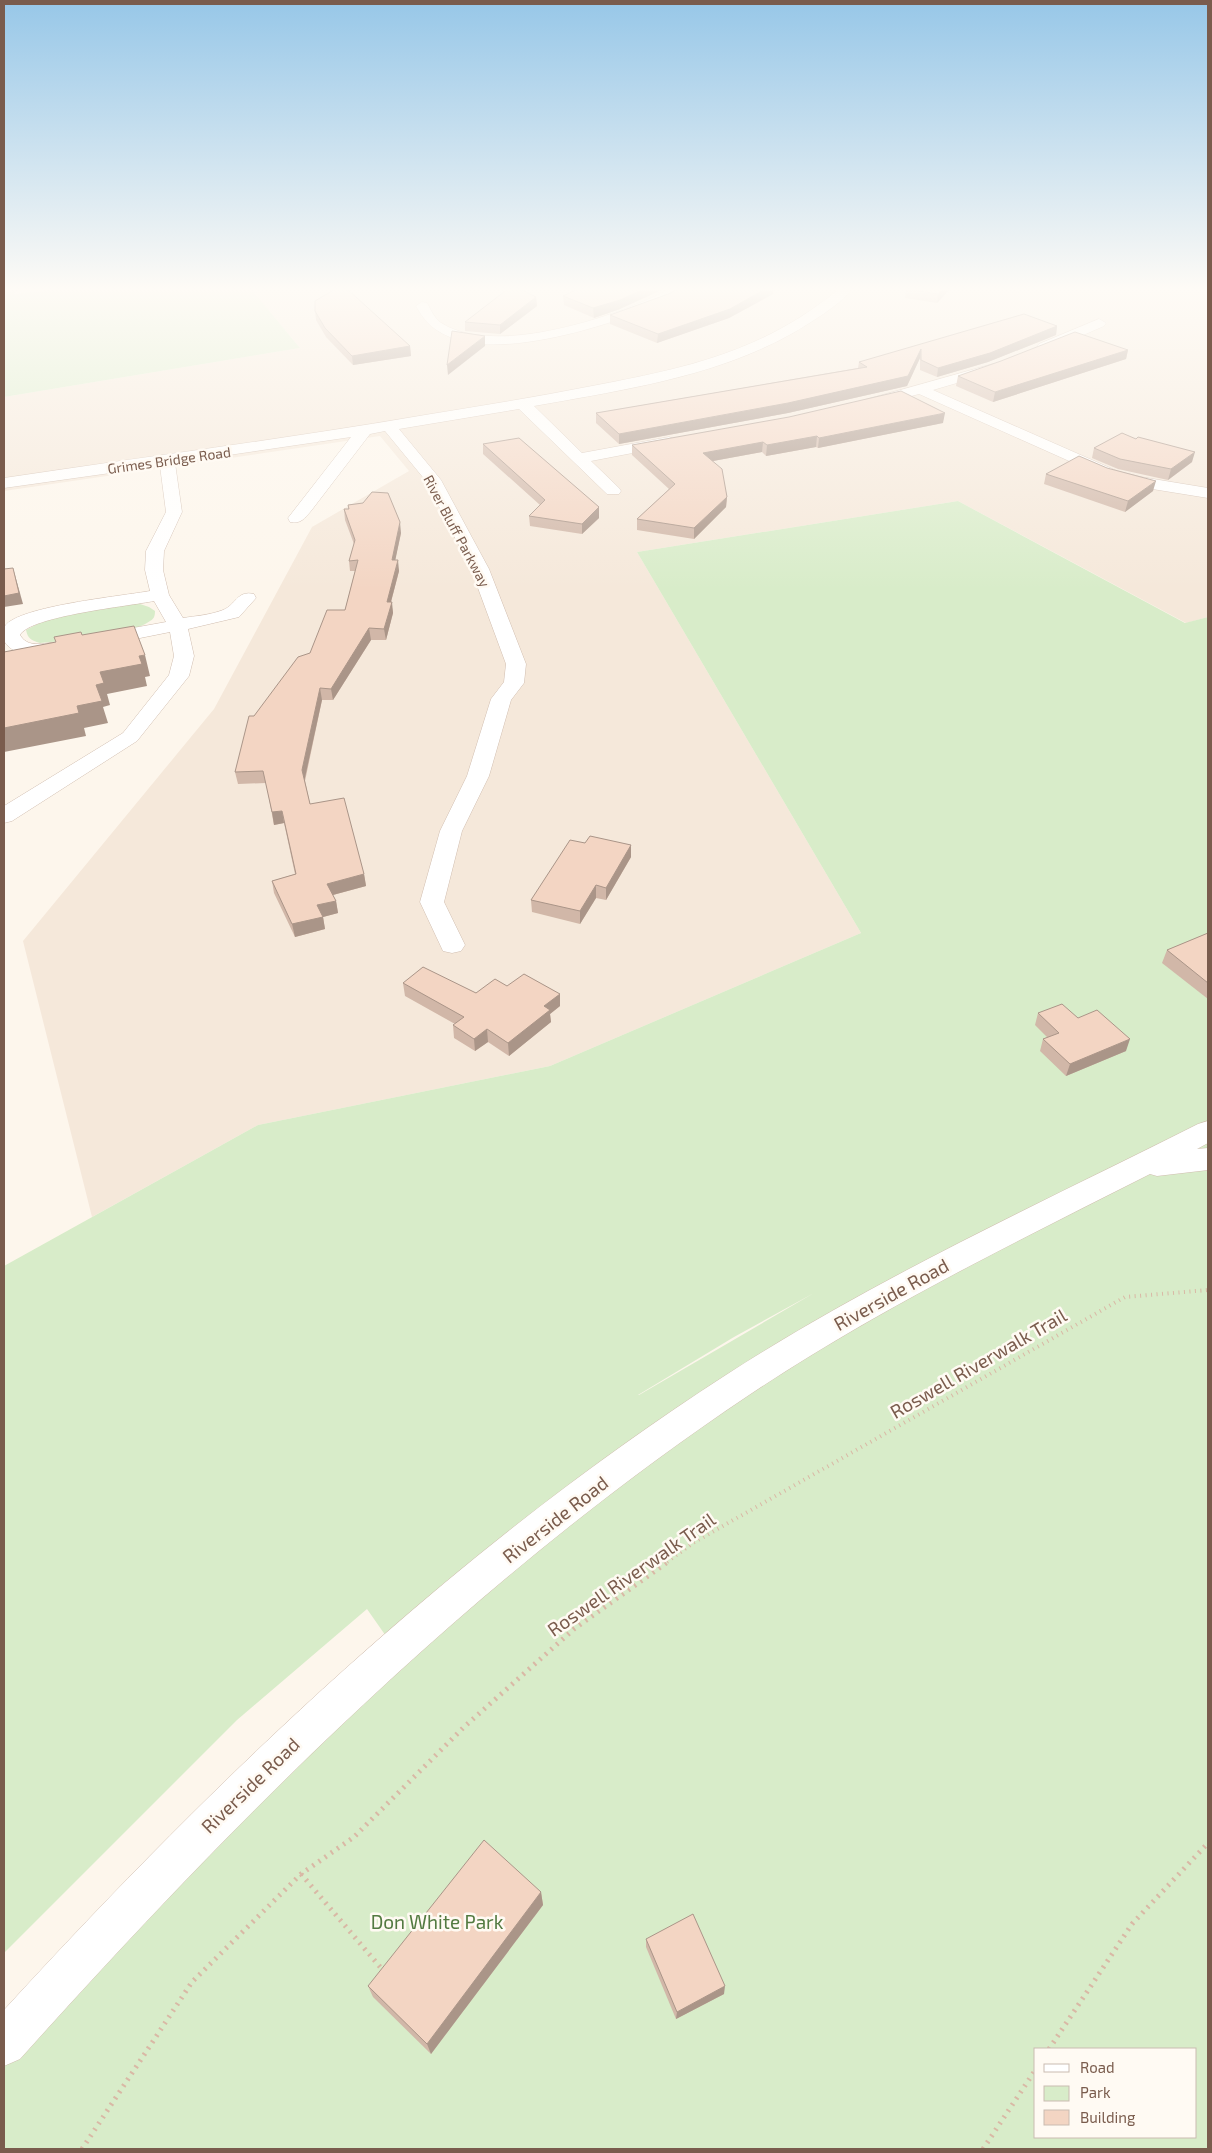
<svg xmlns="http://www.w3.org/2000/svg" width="1212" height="2153" viewBox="0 0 1212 2153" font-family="'Exo 2',sans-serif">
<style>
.residential{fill:#f5e8da}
.green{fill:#d8ecc9;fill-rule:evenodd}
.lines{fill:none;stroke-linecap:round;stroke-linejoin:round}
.minor-casing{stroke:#d1beb0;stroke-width:1}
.path-far1{stroke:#d9b8a5;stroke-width:4;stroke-dasharray:1 4.5;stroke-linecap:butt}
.path{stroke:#d9b8a5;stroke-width:5;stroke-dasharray:2 5.5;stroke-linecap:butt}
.minor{fill:#fff;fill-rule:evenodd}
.wall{fill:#d1b7a8}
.shaded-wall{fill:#aa9588}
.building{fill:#f3d5c3;stroke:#aa9588}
.labels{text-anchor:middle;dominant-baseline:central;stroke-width:5;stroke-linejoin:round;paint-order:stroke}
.far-street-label{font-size:14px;fill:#7a5c4d;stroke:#fffaf3}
.near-street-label{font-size:19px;fill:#7a5c4d;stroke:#fffaf3}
.near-park-label{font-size:19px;fill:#537a41;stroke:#fffaf3}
</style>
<rect width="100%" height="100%" fill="#fdf6ec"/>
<path class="residential" d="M251,289h957v328l-22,6 -228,-122 -321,51 224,381 -311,133 -292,59 -166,92 -69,-276 191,-232 98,-182 97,-56 -29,-35 -376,55v-94l296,-49z"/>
<g class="green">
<path d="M4,289h17l-8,5 51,-5h187l49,59 -296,49z"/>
<path d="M958,501l227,122 23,-6v1532h-1204v-106l80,-91 311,-303 -28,-40 -130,111 -233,233v-687l254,-141 292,-59 311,-133 -224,-381zM814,1293l-175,102h-1l96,-58zM1036,2049h160v88h-160z"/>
<path d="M129,604h11l9,3 6,4c0,5 -1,8 -5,10 -18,14 -86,20 -110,22 -9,-3 -12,-4 -14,-13l25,-13z"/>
</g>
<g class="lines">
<defs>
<g id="minor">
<path d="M670,289h15c-7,9 -23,14 -33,18 -47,20 -147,50 -197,32 -19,-7 -29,-15 -39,-33l6,-4 5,1c4,7 8,17 16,21 54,33 176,-8 227,-35z"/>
<path d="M839,289h13c-10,13 -27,24 -41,33 -81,53 -183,67 -277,84l48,47 87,-16 5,2 3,3 -3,3 -83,16 28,27 2,3 -2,3h-12l-88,-85 -120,20 42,51 48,89 37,95 -2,19 -13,17 -22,76 -27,55 -18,71 21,43 -4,6 -9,2 -9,-2 -23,-49 20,-71 27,-55 24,-77 13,-17 2,-18 -35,-95 -45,-88 -41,-50 -15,3 -59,77c-7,8 -10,13 -21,11l-2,-4 63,-81 -176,26 7,49 -18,39 -1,19 6,25 14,23c13,-2 27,-3 40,-8 13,-5 14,-20 31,-16l2,4 -17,19 -51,12 6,27 -5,20 -52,65 -125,80 -8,2v-17l119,-73 46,-58 5,-19 -4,-24 -70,14 -7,-2 -3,-4 3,-4 7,-2 66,-12 -12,-21c-24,5 -124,15 -134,34 10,17 31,4 47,8l3,4 -3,4c-20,5 -50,10 -63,-10 0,-5 -1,-11 1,-15 14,-20 118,-30 145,-35l-5,-21 1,-19 20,-39 -6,-46 -156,22v-10c140,-21 281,-39 421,-63 56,-9 111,-18 167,-29 95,-18 171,-34 247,-97z"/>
<path d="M1099,319l7,4 -2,3 -55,24 -5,1 -7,-4 2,-3z"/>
<path d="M993,364l5,1 2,3 -2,3 -65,19 184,81 24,6 67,11v10l-68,-11 -35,-10 -186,-83 -49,13 -5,-1 -2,-3 2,-3z"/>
<path d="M1208,1121v22l-11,6 11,-1v22l-51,6 -7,-2c-136,69 -274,136 -401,221 -275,184 -509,419 -729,664l-16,7v-56c217,-237 451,-460 722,-635 150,-97 313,-171 472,-251z"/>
</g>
</defs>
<use href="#minor" class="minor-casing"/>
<path class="path-far1" d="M667,1562l26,-19 432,-246 83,-7"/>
<g class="path">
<path d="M301,1874l80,94"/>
<path d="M1049,2049l83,-125 76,-81"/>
<path d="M82,2149l110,-167 109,-108 53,-37 109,-109 111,-99 95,-68"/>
<path d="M983,2149l53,-80"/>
</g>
<use href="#minor" class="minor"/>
</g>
<g class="wall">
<path d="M951,288l-14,15 -32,-5 1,-9z"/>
<path d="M671,293l102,1 -44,24 -72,25 -47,-19v-9z"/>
<path d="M563,296l57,13 -26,9 -30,-13z"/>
<path d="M536,297l1,9 -37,28 -35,-3v-9z"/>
<path d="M315,311l95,35 1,10 -58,9 -27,-28 -10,-17z"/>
<path d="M1057,326l-1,9 -68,27 -51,15 -17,-7v-12l-13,28 -119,27 -169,31 -23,-21v-10l262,-45 1,-6z"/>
<path d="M1128,350l-2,9 -133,43 -37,-16 2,-10z"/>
<path d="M943,423l-125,25 -2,-1 -50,9 -4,-4 -49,9 14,36 -1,10 -32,32 -57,-9v-11l32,-30 -37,-34v-10z"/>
<path d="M1136,439l56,23 -24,18 -50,-11 -26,-11 2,-10z"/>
<path d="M483,444l116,63v11l-17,16 -52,-8 -1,-10 11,-11 -57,-51z"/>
<path d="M1046,474l107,17 -28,21 -81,-28z"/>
<path d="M348,505l53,28 -6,27 4,11 -8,31 2,11 -7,27h-15l-38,60h-11l-17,81 5,23 54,70 2,12 -33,9 3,6 2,12 -15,4 2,12 -30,8 -21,-44 -2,-12 23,-7 -11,-51 -10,2 -8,-42 -28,1 -3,-12 19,-56 56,-63 35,-43 10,-39h-5l-1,-10 5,-17 -9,-24 -1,-11h4z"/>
<path d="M585,843l46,2v12l-25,43 -10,-2 -16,26 -48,-12 -1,-12z"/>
<path d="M1208,933v66l-46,-36 5,-13z"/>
<path d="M403,983l73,10 31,-7 53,8v12l-10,8 1,8 -42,34 -21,-14 -13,9 -21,-13 -1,-13 2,-1 -50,-28z"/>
<path d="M1038,1013l40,5 48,33 -60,25 -26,-25 3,-12 4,-2 -12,-12z"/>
<path d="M541,1892l2,13 -112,149 -58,-57 -5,-11z"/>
<path d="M646,1939l78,55 -48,25 -30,-72z"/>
</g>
<g class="shaded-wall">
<path d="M646,288h20l-46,21 -26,9 -1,-10z"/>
<path d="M767,288h7l-1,6 -44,24 -72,25 1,-9z"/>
<path d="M944,288h7l-14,15 1,-9z"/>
<path d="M536,297l1,9 -37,28v-9z"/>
<path d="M1057,326l-1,9 -68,27 -51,15 1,-9z"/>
<path d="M485,336v10l-37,29 -1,-10z"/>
<path d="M410,346l1,10 -58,9 -1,-9z"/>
<path d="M921,349l-1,9 -13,28 -119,27 -169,31v-10l169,-31z"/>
<path d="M1128,350l-2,9 -133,43 2,-10z"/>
<path d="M945,413l-2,10 -125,25 1,-10z"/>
<path d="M817,436l-1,11 -50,9 1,-11z"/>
<path d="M763,442l-1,10 -60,11 1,-10z"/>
<path d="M1195,452l-3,10 -24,18 3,-11z"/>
<path d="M1156,481l-3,10 -28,21 3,-11z"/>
<path d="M727,497l-1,10 -32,32v-11z"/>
<path d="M599,507v11l-17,16v-10z"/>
<path d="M400,522l1,11 -8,38 -1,-11z"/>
<path d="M398,560l1,11 -11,42 -1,-11z"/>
<path d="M13,568l10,36 -19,3v-11z"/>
<path d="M392,602l1,11 -7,27 -2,-11z"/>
<path d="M369,628l2,12 -38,60 -2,-11z"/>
<path d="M145,655l5,21 -5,1 2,9 -40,8 3,11 -7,2 5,16 -24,5 2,8 -82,16v-24l73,-22 23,-34 39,-16z"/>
<path d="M320,688l2,12 -18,82 -2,-12z"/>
<path d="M282,811l2,12 -10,2 -2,-13z"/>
<path d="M631,845v12l-25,43v-12z"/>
<path d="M364,874l2,12 -37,10 -2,-12z"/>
<path d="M596,885v13l-16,26v-13z"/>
<path d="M336,901l2,12 -15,4 2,12 -30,8 -3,-13 25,-19z"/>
<path d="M560,994v12l-10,8 1,8 -42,34 -1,-13 36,-37z"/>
<path d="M487,1029l1,13 -13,9 -1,-12z"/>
<path d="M1130,1039l-4,12 -60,25 4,-12z"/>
<path d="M541,1892l2,13 -112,149 -4,-10z"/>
<path d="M725,1986l-1,8 -48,25 1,-7z"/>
</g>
<g class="building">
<path d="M337,288h9l64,58 -58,10 -27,-28 -10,-17v-10z"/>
<path d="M509,288h9l18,9 -36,28 -35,-3z"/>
<path d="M580,288h66l-26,12 -27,8 -30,-12z"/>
<path d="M677,288h90l-37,21 -72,25 -48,-19 61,-22z"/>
<path d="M907,288h37l-6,6 -32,-5z"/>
<path d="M1024,314l33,12 -67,27 -52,15 -17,-8v-11l-13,27 -120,27 -169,31 -23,-21 271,-46 -8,-5z"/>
<path d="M452,331l33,5 -38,29z"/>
<path d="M1075,332l53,18 -133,42 -37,-16 43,-15z"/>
<path d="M901,391l44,22 -126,25 -2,-2 -50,9 -4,-3 -60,11 19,16 5,28 -33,31 -57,-9 38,-35 -43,-39 157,-28z"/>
<path d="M1122,433l14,6 2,-2 57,15 -24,17 -51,-10 -26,-11z"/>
<path d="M519,438l80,69 -17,17 -53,-8 16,-16 -62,-56z"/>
<path d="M1079,456l28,12 49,13 -28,20 -82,-27z"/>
<path d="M372,492l16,1 12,29 -8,38h6l-11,42h5l-8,27 -15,-1 -38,61 -11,-1 -18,82 8,34 34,-6 20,76 -37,10 9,17 -19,4 6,12 -31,7 -20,-43 24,-7 -14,-63 -10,1 -9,-41 -28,1 14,-56h5l44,-59 12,-4 17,-43h18l13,-50 -9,1 6,-21 -11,-31h5l-1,-4 15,-2z"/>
<path d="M13,568l6,25 -15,3v-27z"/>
<path d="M134,626l11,29 -6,1 3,8 -42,8 4,11 -8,2 6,16 -25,5 2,7 -75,15v-76l52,-10 -2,-5 27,-5 1,3z"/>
<path d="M590,836l41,9 -25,43 -10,-3 -16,26 -49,-11 39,-60 15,3z"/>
<path d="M1208,933v50l-41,-33z"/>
<path d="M423,967l53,26 19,-14 12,7 17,-12 36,20 -16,12 6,4 -42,33 -21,-14 -13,10 -21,-14 11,-8 -61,-34z"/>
<path d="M1062,1004l16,14 19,-8 33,29 -60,25 -27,-25 16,-6 -21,-20z"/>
<path d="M484,1840l57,52 -114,152 -59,-58z"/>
<path d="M693,1914l32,72 -48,26 -31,-73z"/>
</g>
<linearGradient id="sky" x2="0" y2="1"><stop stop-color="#97c7e8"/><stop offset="0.49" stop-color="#fefbf6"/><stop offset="1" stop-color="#fefbf6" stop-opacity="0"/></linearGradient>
<rect width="1212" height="590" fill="url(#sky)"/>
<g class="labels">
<g class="far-street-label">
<text transform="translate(169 460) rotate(-8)">Grimes Bridge Road</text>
<text transform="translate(457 531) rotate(62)">River Bluff Parkway</text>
</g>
<g class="near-street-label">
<text transform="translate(891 1294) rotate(-29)">Riverside Road</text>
<text transform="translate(978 1363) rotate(-30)">Roswell Riverwalk Trail</text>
<text transform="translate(555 1519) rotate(-38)">Riverside Road</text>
<text transform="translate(631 1574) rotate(-35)">Roswell Riverwalk Trail</text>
<text transform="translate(250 1785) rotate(-44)">Riverside Road</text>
</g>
<g class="near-park-label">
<text x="437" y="1921">Don White Park</text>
</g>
</g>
<rect width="1212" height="2153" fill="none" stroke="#7a5c4d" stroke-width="10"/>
<rect x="1034" y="2048" width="162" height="90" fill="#fffaf3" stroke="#cabbb1"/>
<rect x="1044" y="2064" width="25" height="8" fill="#ffffff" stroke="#cabbb1"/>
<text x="1080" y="2073" font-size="15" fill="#7a5c4d">Road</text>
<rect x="1044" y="2086" width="25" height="15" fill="#d8ecc9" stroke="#cabbb1"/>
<text x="1080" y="2098" font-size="15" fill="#7a5c4d">Park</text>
<rect x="1044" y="2110" width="25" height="15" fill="#f3d5c3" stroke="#cabbb1"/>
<text x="1080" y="2123" font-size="15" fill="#7a5c4d">Building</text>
</svg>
